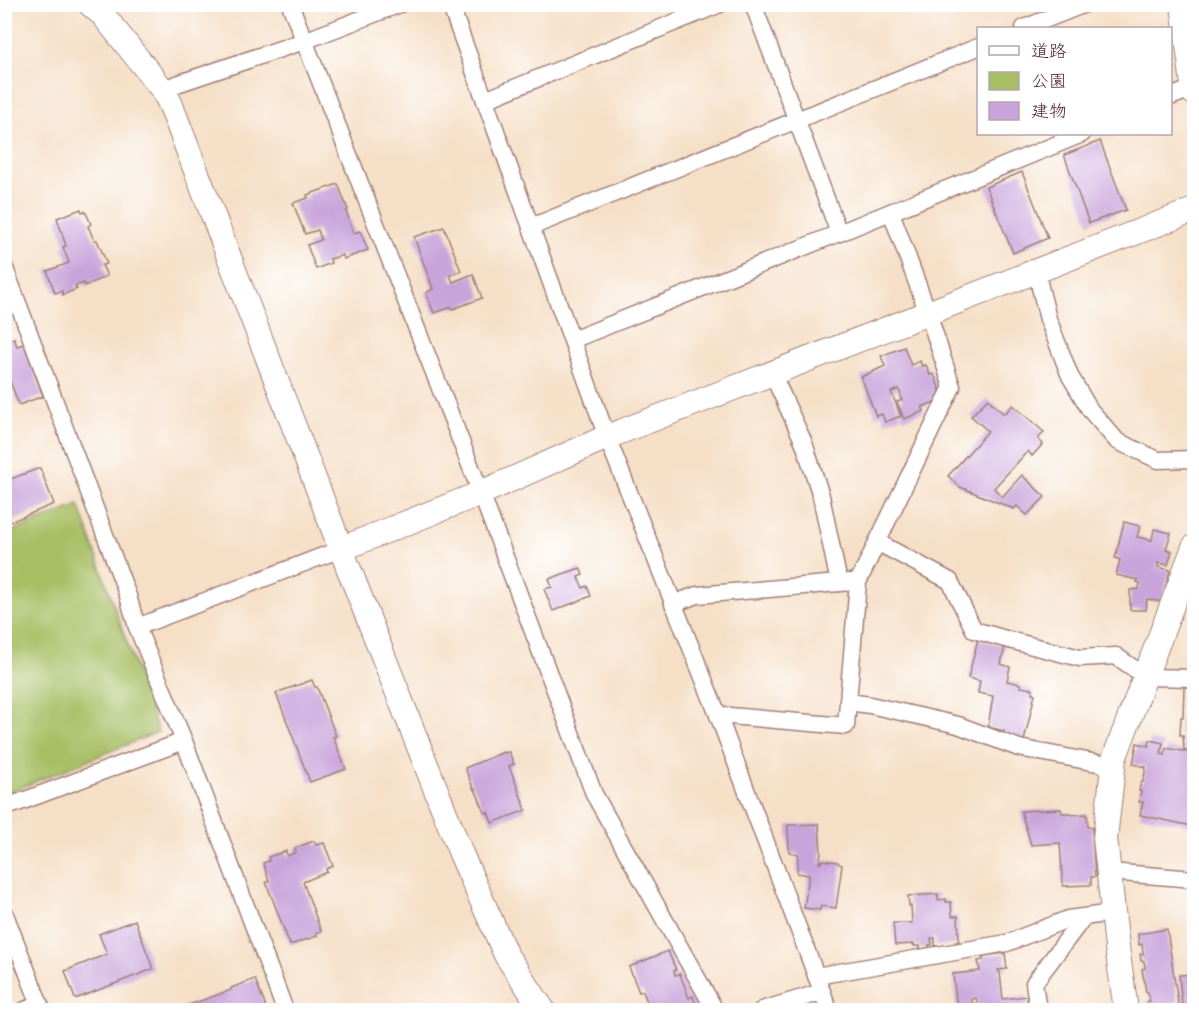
<svg xmlns="http://www.w3.org/2000/svg" width="1199" height="1015" viewBox="0 0 1199 1015" font-family="Delius,'Klee One',sans-serif">
<style>
.green{fill:#a7be64;stroke:#786e48;stroke-width:1.5}
.building{fill:#c9a4db}
.lines{fill:none;stroke-linecap:round;stroke-linejoin:round}
.street-casing{stroke:#a07f78;stroke-width:19}
.secondary-casing{stroke:#a07f78;stroke-width:26}
.street{stroke:#fff;stroke-width:16}
.secondary{stroke:#fff;stroke-width:24}
</style>
<rect width="100%" height="100%" fill="#fff"/>
<filter id="ink" filterUnits="userSpaceOnUse"><feTurbulence type="fractalNoise" baseFrequency=".0167" numOctaves="2"/><feDisplacementMap in="SourceGraphic" scale="12" xChannelSelector="R" yChannelSelector="G"/><feConvolveMatrix kernelMatrix="1 2 1 2 8 2 1 2 1" color-interpolation-filters="sRGB"/></filter>
<filter id="wash" filterUnits="userSpaceOnUse"><feTurbulence type="fractalNoise" baseFrequency=".008" numOctaves="4" result="noise"/><feDisplacementMap in="SourceGraphic" scale="24" xChannelSelector="R" yChannelSelector="G"/><feGaussianBlur stdDeviation="1.35" result="paint"/><feColorMatrix in="noise" values="0 0 0 0 0 0 0 0 0 0 0 0 0 0 0 0 0 1.4 0 .05"/><feComposite in="paint" operator="in"/></filter>
<g filter="url(#wash)">
<rect width="100%" height="100%" fill="#f5dfc6"/>
<path class="green" d="M79,505l79,227 -153,62v-260z"/>
<g id="blocks">
<g class="building">
<path d="M1100,141l26,69 -37,13 -25,-68z"/>
<path d="M1022,172l26,66 -35,15 -27,-66z"/>
<path d="M338,184l10,26 -2,1 8,22 6,-2 8,19 -24,9 -1,-4 -13,4 1,4 -15,6 -9,-24 14,-5 -3,-10 -13,4 -12,-31 15,-5 -1,-3z"/>
<path d="M81,209l1,3 3,-1 6,13 -3,2 6,14h3l10,24 -5,1 5,11 -22,10 -1,-3 -9,3 2,3 -14,6 -1,-4 -7,2 -8,-22 22,-8 -6,-16 3,-1 -9,-28z"/>
<path d="M444,227l17,44 -11,4 3,7 20,-8 9,24 -29,11 -1,-2 -18,6 -8,-20 7,-4 -19,-52z"/>
<path d="M14,338l3,8 7,-2 19,52 -24,9 -9,-24 -6,1v-31l5,-2 -3,-8z"/>
<path d="M904,347l7,18 9,-4 2,5 4,-1 4,10 4,-1 9,25 -21,8 2,4 -20,8 -7,-17 5,-2 -3,-11 -8,3 10,24 -16,6 -3,-8 -6,2 -15,-39 24,-11 -4,-10z"/>
<path d="M988,399l16,15 9,-9 31,27 -6,7 5,5 -11,12 -4,-5 -1,1 -33,36 8,9 20,-22 23,22 -18,18 -10,-9 -3,3 -54,-22 -12,-11 40,-45 -17,-15z"/>
<path d="M40,468l14,36 -49,20v-43z"/>
<path d="M1124,522l16,4 -3,11 15,3 2,-11 17,4 -5,16 6,2 -4,14 -10,-2v4l12,3 -8,32 -15,-3 -1,11h-16v-20l9,-1 1,-6 -3,-1 1,-2 -22,-5 4,-15 -5,-2z"/>
<path d="M580,568l3,7 -5,2 5,11 4,-2 4,10 -38,15 -9,-22 8,-2 -3,-8z"/>
<path d="M978,639l27,7 -4,18 9,3 -3,14 14,3 -1,3 13,2 -1,4 3,1 -11,47 -22,-5 2,-5 -16,-4 5,-31 -15,-3 2,-12 -12,-3z"/>
<path d="M312,680l3,7h2l19,49 -3,1 13,32 -36,13 -34,-89z"/>
<path d="M1184,687h10v66h-4v-3h-6l-1,-15h-3l1,-18h2z"/>
<path d="M1150,740l13,3 -2,11 4,1 1,-7 23,4 -1,6 6,1v57l-2,10 -52,-11 3,-13h-4l2,-11h-2l2,-9h2l3,-15 -13,-3 4,-21 12,3z"/>
<path d="M504,752l1,1 4,-1 5,12 -5,2 17,44 -34,13 -4,-11 -3,1 -10,-24 -1,1 -9,-22z"/>
<path d="M1061,809l1,4h9v2l16,-1 1,13h4l3,50h-4v8l-28,1 -3,-43 -29,2 -10,-34z"/>
<path d="M819,824l2,29 -2,10h2l1,-3 16,2 1,2 3,1 -6,43 -15,-2 -1,4 -16,-2 5,-33 -12,-2 1,-19 -9,-2 -1,-27z"/>
<path d="M314,841l2,4 8,-2 9,23 -7,3 1,3 -24,10 18,49 -5,2 1,3 -27,9 -24,-63 3,-1 -6,-18 6,-2 -1,-4 18,-6 1,5 9,-4 -1,-4z"/>
<path d="M938,894v6l8,-1v3h5l1,14h6l1,25 -3,1 1,3 -22,1v-8h-4l1,7h-3v3l-9,1v-3h-6v-2l-19,1 -2,-22h19l-1,-17h-2l-1,-10z"/>
<path d="M135,920l18,49 -78,30 -10,-28 42,-17 -8,-20z"/>
<path d="M1167,929l12,81h-28v-1h-3l-1,-8h3l-2,-9h-2l-4,-23 3,-1 -1,-7h-3l-1,-7h3l-1,-10 -3,1 -1,-11z"/>
<path d="M668,951l8,19 -2,1 1,4 5,-1 9,24 4,-2 5,14h-48l-7,-19 -4,1 -10,-25z"/>
<path d="M1005,953l2,16 -9,1 2,3 3,26 24,-3 1,14h-50l-2,-12 -4,1 1,11h-16l-4,-36 27,-3 -2,-10 5,-1v-4z"/>
<path d="M1194,974v27h-4v3l-8,1 -3,-30z"/>
<path d="M255,979l12,31h-18l-1,-3 -8,3h-65l56,-20v-2z"/>
</g>
</g>
</g>
<g filter="url(#ink)">
<use href="#blocks" fill-opacity="0" stroke="#a07f78" stroke-width="1.5"/>
<g class="lines">
<defs>
<g id="street">
<path d="M290,4l191,489 113,301 121,216"/>
<path d="M450,4l157,433 111,278 111,295"/>
<path d="M753,4l86,229 243,-99"/>
<path d="M1024,28l61,-24"/>
<path d="M162,89l142,-48 96,-37"/>
<path d="M1170,97l24,-9"/>
<path d="M485,100l235,-96"/>
<path d="M531,227l447,-180"/>
<path d="M4,266l124,330 9,31 204,-78"/>
<path d="M1036,271l12,48 22,57 20,34 27,31 41,19 36,-1"/>
<path d="M572,340l267,-107"/>
<path d="M772,373l32,70 17,53 18,87"/>
<path d="M877,542l73,39 24,49 35,10 71,18 36,-2 30,21 48,1"/>
<path d="M673,604l24,-9 154,-13"/>
<path d="M137,627l47,114 101,269"/>
<path d="M848,702l22,3 88,20 61,23 94,18"/>
<path d="M718,715l128,11 12,-144 94,-195 -24,-74 -37,-101"/>
<path d="M4,808l180,-67"/>
<path d="M1109,872l85,7"/>
<path d="M4,912l38,98"/>
<path d="M816,976l191,-33 61,-24 45,-6"/>
<path d="M25,1010l14,-5"/>
<path d="M762,1010l60,-18"/>
<path d="M1038,1010l-4,-27 49,-65"/>
</g>
<g id="secondary">
<path d="M90,4l13,11 59,74 8,14 171,446 121,307 44,99 37,55"/>
<path d="M1183,4l11,89"/>
<path d="M341,549l140,-56 126,-56 587,-227"/>
<path d="M1126,1010l-9,-63 -12,-109 9,-79 80,-212"/>
</g>
</defs>
<use href="#street" class="street-casing"/>
<use href="#secondary" class="secondary-casing"/>
<use href="#street" class="street"/>
<use href="#secondary" class="secondary"/>
</g>
</g>
<rect width="1199" height="1015" fill="none" stroke="#fff" stroke-width="24"/>
<rect x="977" y="27" width="195" height="108" fill="#ffffff" stroke="#b7a5aa" stroke-width="1.5"/>
<rect x="989" y="46" width="30" height="9" fill="#ffffff" stroke="#b7a5aa" stroke-width="1.5"/>
<text x="1031" y="57" font-size="18" fill="#4a1f2b">道路</text>
<rect x="989" y="72" width="30" height="18" fill="#a7be64" stroke="#b7a5aa" stroke-width="1.5"/>
<text x="1031" y="87" font-size="18" fill="#4a1f2b">公園</text>
<rect x="989" y="102" width="30" height="18" fill="#c9a4db" stroke="#b7a5aa" stroke-width="1.5"/>
<text x="1031" y="117" font-size="18" fill="#4a1f2b">建物</text>
</svg>
